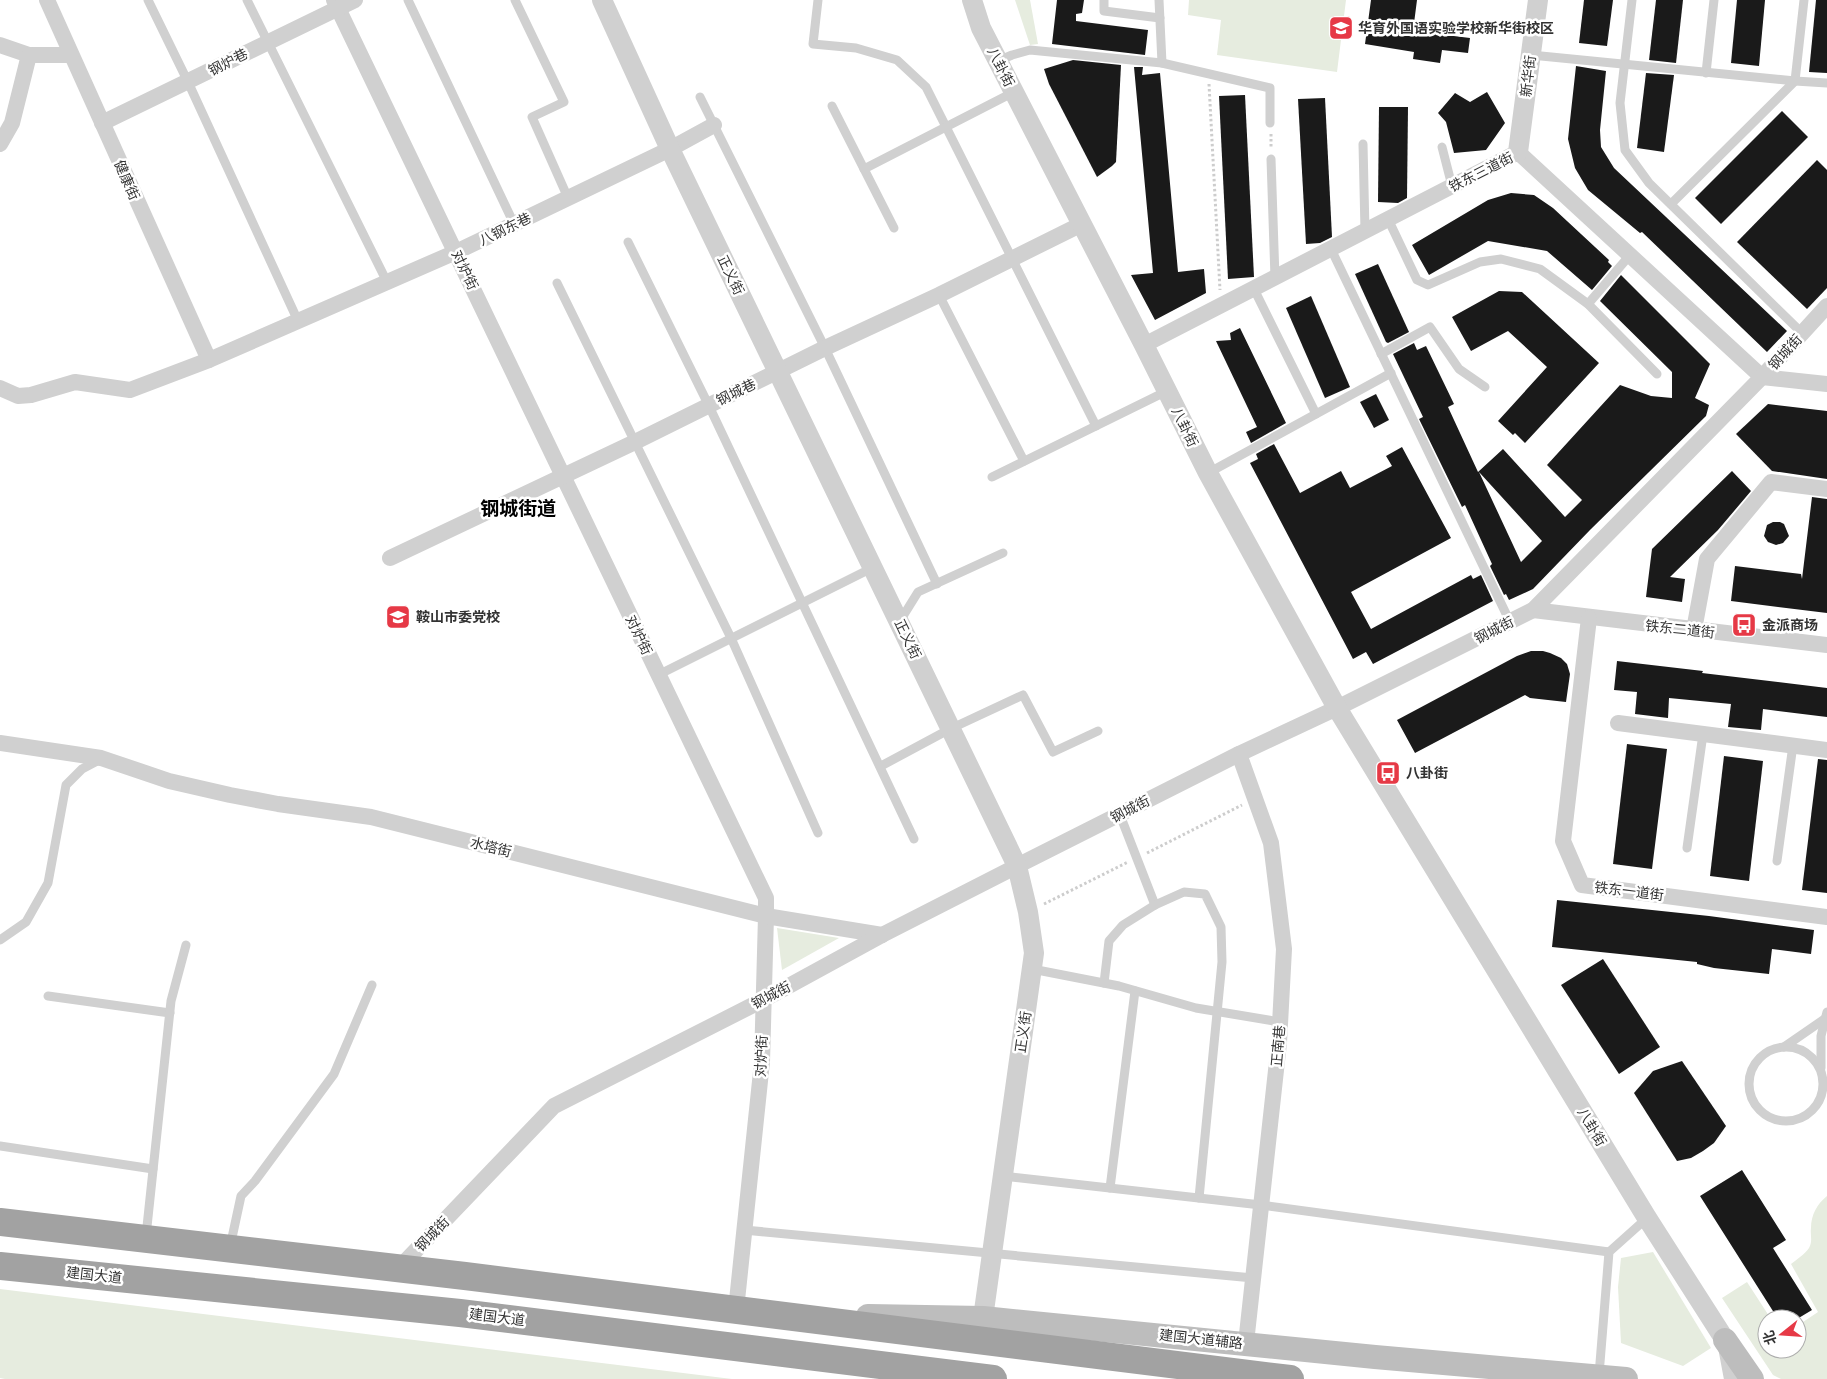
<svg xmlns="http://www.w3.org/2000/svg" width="1827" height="1379" viewBox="0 0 1827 1379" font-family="Quicksand,'Noto Sans SC',sans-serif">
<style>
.green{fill:#e6ecdf}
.building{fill:#1a1a1a;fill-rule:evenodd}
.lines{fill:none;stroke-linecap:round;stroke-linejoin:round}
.path{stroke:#cdcdcd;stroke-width:3;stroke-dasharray:2.5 2.5;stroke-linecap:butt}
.service{stroke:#d0d0d0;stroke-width:9}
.minor{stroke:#d0d0d0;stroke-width:16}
.tertiary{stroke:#d0d0d0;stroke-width:20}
.secondary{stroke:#bdbdbd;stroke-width:24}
.trunk{stroke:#a2a2a2;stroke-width:28}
.labels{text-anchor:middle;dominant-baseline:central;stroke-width:5;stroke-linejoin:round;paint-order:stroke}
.poi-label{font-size:14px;font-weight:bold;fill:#333;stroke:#fff;text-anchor:start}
.street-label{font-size:14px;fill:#333;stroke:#fff}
.district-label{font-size:19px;font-weight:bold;fill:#000;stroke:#fff}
</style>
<rect width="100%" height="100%" fill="#fff"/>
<g class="green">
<path d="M1015,0h15l8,44 -8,1z"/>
<path d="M1189,0h157l-9,72 -120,-17 4,-35 -33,-5z"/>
<path d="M777,928l62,10 -57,32z"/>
<path d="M1827,1196v183h-46l-8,-4 -51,-77 25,-16 24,37h-4v30h30v-23l21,-14 -27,-48c5,-4 14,-10 18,-16 4,-7 1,-13 2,-20 0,-13 6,-24 16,-32z"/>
<path d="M1653,1252l58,96 -28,18 -62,-23 -3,-56 3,-29z"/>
<path d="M0,1289l732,90h-727l-5,-1z"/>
</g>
<g class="building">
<path d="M1057,0h27l-2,13 -6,1v7l72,9 -3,25 -93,-11z"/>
<path d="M1371,0h46l-4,31 57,7 -2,15 -26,-3 -2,13 -27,-4 1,-7 -49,-8z"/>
<path d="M1584,0h29l-6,46 -28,-3z"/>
<path d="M1656,0h27l-7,63 -27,-3z"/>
<path d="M1737,0h28l-6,66 -28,-3z"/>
<path d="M1816,0h11v73l-18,-1z"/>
<path d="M1073,60l48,5 -5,97 -4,4 -15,11 -48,-93 -5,-15z"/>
<path d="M1576,66l30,5 -6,59 1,17 13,21 173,163 -20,21 -125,-120 -2,1 -52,-43 -13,-22 -7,-29z"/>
<path d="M1134,67h9l-1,8 18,-2 18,199 26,-3 2,24 -51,27 -24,-45 22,-2z"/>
<path d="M1646,73l28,2 -10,77 -27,-4z"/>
<path d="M1487,92l18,31 -19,27 -32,3 -8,-31 -8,-9 17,-20 15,9z"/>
<path d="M1245,95l9,182 -26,2 -9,-183z"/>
<path d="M1325,98l7,139 -12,6 -14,1 -8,-145z"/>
<path d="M1379,107h29l-1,91 -9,5 -20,-1z"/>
<path d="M1782,111l26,26 -87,87 -26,-26z"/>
<path d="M1817,160l10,10v118l-20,21 -70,-67z"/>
<path d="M1511,193l23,2 19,13 56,52 -1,2 4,4 -20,24 -45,-39 -59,-10 -59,34 -17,-30 76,-45z"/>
<path d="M1378,264l31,68 -21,11 -2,-1 -31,-68z"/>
<path d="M1621,275l89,89 -15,34 14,7 -3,11 -116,114 -57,59 -24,11 -3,-6 -2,1 -14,-29 2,-2 -27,-59 -3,2 -43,-88 4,-2 -30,-63 21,-11 3,7 9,-4 28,58 -6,3 30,65 25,-23 62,68 17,-17 -35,-35 73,-80 31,11 21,2v-26l-72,-71zM1479,472l63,69 -21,21z"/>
<path d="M1499,291l23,1 77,71 -74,80 -10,-10 -2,2 -15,-14 49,-54 -39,-36 -37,20 -19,-34z"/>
<path d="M1311,296l39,91 -25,11 -39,-90z"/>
<path d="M1240,328l46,95 -35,20 -5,-11 11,-5 -41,-86 15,-1 -1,-7z"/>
<path d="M1376,394l13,26 -15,8 -14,-26z"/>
<path d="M1768,404l59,7v68l-55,-8 -36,-37z"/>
<path d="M1274,444l26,49 41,-22 9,17 42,-22 -6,-10 16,-9 49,91 -100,54 20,37 100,-54 2,4 8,-4 12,26 -120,63 -7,-12 -13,7 -103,-196 8,-4 -2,-5z"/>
<path d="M1732,471l19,20 -33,39 -48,47 15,2 -3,23 -36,-5 6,-48z"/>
<path d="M1812,497l15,2v114l-96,-12 4,-35 66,8 1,5z"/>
<path d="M1773,522h7l4,2 5,12 -6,7 -7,2 -8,-3 -4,-6 3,-11z"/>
<path d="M1531,651h12l7,2 11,5 6,6 3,10 -4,28 -36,-4 -5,-3 -110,58 -18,-33 120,-64z"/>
<path d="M1617,661l86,10 -1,2 125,15v29l-64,-8 -2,21 -33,-3 3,-23 -62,-6 -1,20 -33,-4 2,-22 -23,-2z"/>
<path d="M1627,744l40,5 -15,120 -39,-5z"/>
<path d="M1724,756l39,5 -14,120 -39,-5z"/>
<path d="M1818,759l9,1v133l-25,-3z"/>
<path d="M1557,900l152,16 105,14 -3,24 -39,-5 -3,25 -55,-6 -17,-4v-2l-145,-15z"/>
<path d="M1603,959l57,88 -41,27 -58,-89z"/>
<path d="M1682,1061l44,65 -12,17 -11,8 -12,7 -14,3 -43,-68 19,-22z"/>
<path d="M1742,1170l44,70 -13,8 39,62 -15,9h-19l-78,-123z"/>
</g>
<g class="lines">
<g class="path">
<path d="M1209,84l11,206"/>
<path d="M1271,134v14"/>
<path d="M1147,853l95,-48"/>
<path d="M1044,904l84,-42"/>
</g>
<g class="service">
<path d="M148,0l40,82 110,239"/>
<path d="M247,0l140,282"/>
<path d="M408,0l106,224"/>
<path d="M515,0l49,102 -32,15 36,81"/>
<path d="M818,0l-5,44 43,4 41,12 29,27 170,339"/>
<path d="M1104,0v11l56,7"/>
<path d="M1159,0l3,63"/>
<path d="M1632,0l-12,103 5,47 24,33 153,150"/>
<path d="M1531,55l264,26 32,2"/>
<path d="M998,61l14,-6 18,-5 132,13 108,25v35"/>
<path d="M1706,73l8,-73"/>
<path d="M700,97l125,251 112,236"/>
<path d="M832,106l62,122"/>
<path d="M1363,144l2,87"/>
<path d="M1442,147l10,39"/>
<path d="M1271,159l4,119"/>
<path d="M864,169l150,-77"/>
<path d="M1671,204l124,-123 9,-81"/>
<path d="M1388,219l29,61 11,5 52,-23 21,-3 39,10 48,35 69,70"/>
<path d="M628,242l81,164 205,433"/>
<path d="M1331,249l179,373"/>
<path d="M557,283l174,355 87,195"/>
<path d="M1254,289l62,125"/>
<path d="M939,295l85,166"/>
<path d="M1588,304l42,-49"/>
<path d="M1381,354l49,-27 29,42 26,18"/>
<path d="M1208,473l183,-100"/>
<path d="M992,477l175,-86"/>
<path d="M900,621l18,-29 85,-39"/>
<path d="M658,675l214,-107"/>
<path d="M881,766l69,-37 73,-34 30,57 45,-21"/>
<path d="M1120,815l35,90"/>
<path d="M1687,848l16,-114"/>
<path d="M1777,861l16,-116"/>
<path d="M0,940l26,-18 22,-39 18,-98 16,-16 17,-9"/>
<path d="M1032,969l87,17 77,22 84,14"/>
<path d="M1104,983l5,-42 14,-16 32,-20 29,-13 21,2 16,33 1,35 -23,236"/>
<path d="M48,996l122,17"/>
<path d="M1784,1047l42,-29"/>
<circle cx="1786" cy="1084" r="37"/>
<path d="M1821,1068v-32l6,-24"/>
<path d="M0,1146l153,23"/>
<path d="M1003,1176l258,29 348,47"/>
<path d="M1110,1188l25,-197"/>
<path d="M744,1230l509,48"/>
<path d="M146,1236l25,-235 15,-56"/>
<path d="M230,1247l11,-51 14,-15 79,-107 38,-89"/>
<path d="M1599,1375l10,-123 38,-34"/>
</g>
<g class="minor">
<path d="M47,0l162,360"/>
<path d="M334,0l432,898v18l-4,146 -26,248"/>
<path d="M0,45l29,10h42"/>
<path d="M102,123l253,-123"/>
<path d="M0,144l12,-21 17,-68"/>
<path d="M1144,345l374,-193 244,225 65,7"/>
<path d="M0,388l18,8 13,-1 44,-13 55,8 79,-30 247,-108 214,-103 44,-24"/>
<path d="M390,558l245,-116 190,-94 114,-53 143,-71"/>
<path d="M1533,610l294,35"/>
<path d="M1589,618l-26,223 19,44 245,32"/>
<path d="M1694,630l13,-71 64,-77 56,7"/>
<path d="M1618,723l209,27"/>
<path d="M0,743l101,15 68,23 61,14 48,9 93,13 395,99 116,19"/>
<path d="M1239,754l32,89 13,106 -5,94 -33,300"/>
<path d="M399,1268l155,-162 209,-106 119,-65 135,-69 222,-112 98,-46 196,-98 229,-233 65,-71"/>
<path d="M1726,1347l6,32"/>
</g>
<g class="tertiary">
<path d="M602,0l68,149 347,717 11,46 6,41 -51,365"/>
<path d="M972,0l9,28 163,317 64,128 129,235 310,510 78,122"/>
<path d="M1518,152l20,-152"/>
</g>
<g class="secondary">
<path d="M868,1316l115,2 392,39 251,22"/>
<path d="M1725,1340l27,39"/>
</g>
<g class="trunk">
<path d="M0,1222l465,54 825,103"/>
<path d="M0,1266l460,47 533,66"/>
</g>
</g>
<defs>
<symbol id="school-square" viewBox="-11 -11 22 22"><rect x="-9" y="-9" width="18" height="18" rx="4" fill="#e63946" stroke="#fff"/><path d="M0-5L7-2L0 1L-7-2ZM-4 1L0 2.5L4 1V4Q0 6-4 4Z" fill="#fff"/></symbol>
<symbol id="bus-square" viewBox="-11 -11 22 22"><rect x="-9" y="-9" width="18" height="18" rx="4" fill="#e63946" stroke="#fff"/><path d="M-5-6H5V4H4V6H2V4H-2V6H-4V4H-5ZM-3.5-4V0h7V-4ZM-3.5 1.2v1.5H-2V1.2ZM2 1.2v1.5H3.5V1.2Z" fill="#fff"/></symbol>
</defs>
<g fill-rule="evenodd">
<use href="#school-square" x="1327" y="14" width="28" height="28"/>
<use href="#school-square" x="384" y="603" width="28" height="28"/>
<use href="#bus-square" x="1730" y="611" width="28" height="28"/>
<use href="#bus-square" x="1374" y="759" width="28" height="28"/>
</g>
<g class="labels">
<g class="poi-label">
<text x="1358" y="28">华育外国语实验学校新华街校区</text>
<text x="416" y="617">鞍山市委党校</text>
<text x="1762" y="625">金派商场</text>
<text x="1406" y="773">八卦街</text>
</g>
<g class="street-label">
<text transform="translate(228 62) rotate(-27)">钢炉巷</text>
<text transform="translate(1001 67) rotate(63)">八卦街</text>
<text transform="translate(1528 76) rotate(-83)">新华街</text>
<text transform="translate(1481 172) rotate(-27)">铁东三道街</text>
<text transform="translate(127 180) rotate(66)">健康街</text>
<text transform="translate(505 229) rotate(-26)">八钢东巷</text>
<text transform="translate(465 270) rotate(64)">对炉街</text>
<text transform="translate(731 275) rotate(64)">正义街</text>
<text transform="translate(1785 352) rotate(-48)">钢城街</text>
<text transform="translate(736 392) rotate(-26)">钢城巷</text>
<text transform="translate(1185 427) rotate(64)">八卦街</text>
<text transform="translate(1680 629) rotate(6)">铁东二道街</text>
<text transform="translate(1494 630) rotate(-27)">钢城街</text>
<text transform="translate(639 635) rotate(64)">对炉街</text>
<text transform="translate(908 639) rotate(64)">正义街</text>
<text transform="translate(1130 809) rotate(-27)">钢城街</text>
<text transform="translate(491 847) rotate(14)">水塔街</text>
<text transform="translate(1629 891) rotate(7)">铁东一道街</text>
<text transform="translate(771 995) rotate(-28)">钢城街</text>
<text transform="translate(1023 1032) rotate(-82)">正义街</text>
<text transform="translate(1278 1046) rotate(-85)">正南巷</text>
<text transform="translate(761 1056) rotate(-87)">对炉街</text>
<text transform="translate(1592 1127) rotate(59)">八卦街</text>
<text transform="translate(432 1234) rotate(-46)">钢城街</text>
<text transform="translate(94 1275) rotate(6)">建国大道</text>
<text transform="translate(497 1317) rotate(7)">建国大道</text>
<text transform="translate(1201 1339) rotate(6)">建国大道辅路</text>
</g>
<g class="district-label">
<text x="518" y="508">钢城街道</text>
</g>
</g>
<g transform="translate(1782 1334) rotate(253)"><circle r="24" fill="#ffffff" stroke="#adadad"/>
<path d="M0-4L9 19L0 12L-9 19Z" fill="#e63946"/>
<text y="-8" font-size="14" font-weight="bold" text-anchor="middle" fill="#333333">北</text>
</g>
</svg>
